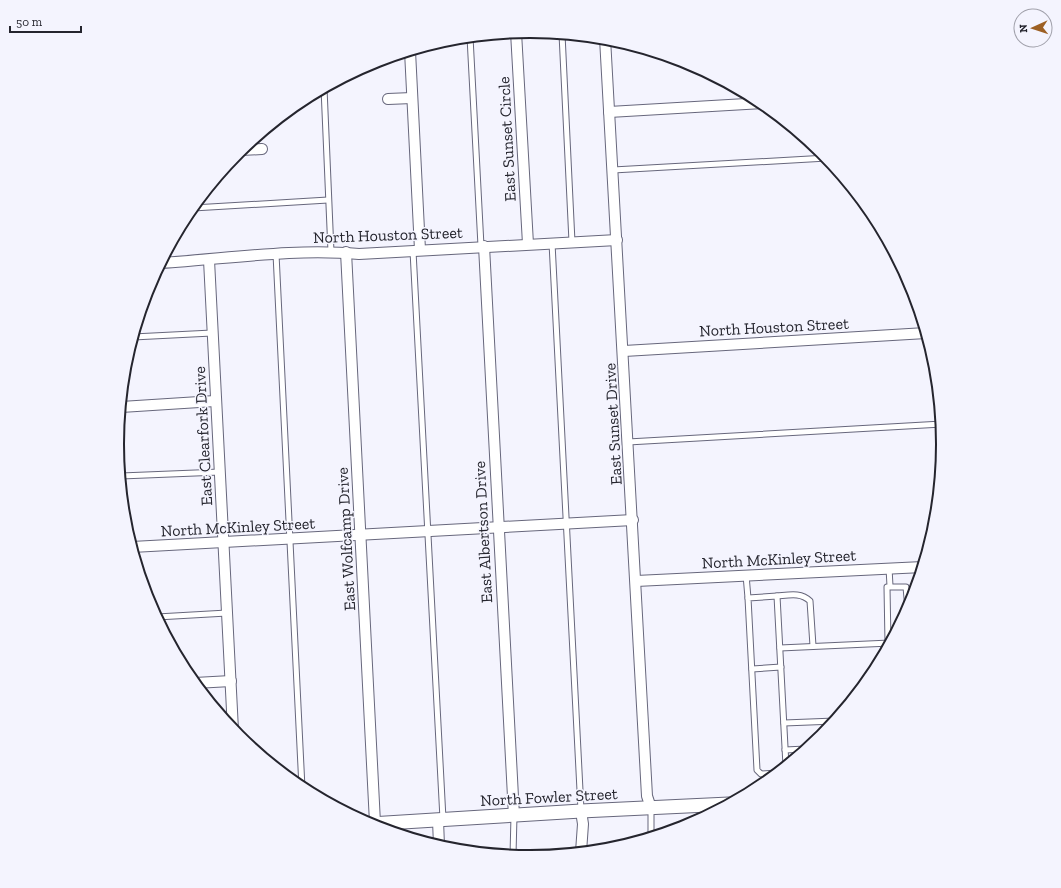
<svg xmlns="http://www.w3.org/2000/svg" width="1061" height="888" viewBox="0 0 1061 888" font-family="'Zilla Slab',serif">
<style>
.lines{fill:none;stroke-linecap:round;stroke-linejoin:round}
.service-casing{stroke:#67677c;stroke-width:7}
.minor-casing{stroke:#67677c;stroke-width:12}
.tertiary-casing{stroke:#67677c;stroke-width:15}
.service{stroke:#fff;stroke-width:5}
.minor{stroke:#fff;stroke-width:10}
.tertiary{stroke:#fff;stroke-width:13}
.labels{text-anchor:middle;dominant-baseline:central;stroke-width:3;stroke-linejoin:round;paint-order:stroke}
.street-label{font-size:16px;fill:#25252e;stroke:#f4f4fe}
.rim{fill:none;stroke:#25252e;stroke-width:2}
</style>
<rect width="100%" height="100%" fill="#f4f4fe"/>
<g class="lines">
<defs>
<g id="service">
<path d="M562,34l10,208"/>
<path d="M470,37l11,209"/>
<path d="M324,88l7,164"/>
<path d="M613,170l214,-12"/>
<path d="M193,208l135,-8"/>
<path d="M552,243l29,567"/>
<path d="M413,251l30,568"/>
<path d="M276,254l26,534"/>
<path d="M133,337l79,-4"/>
<path d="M628,442l314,-18"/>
<path d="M121,476l99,-4"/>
<path d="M889,568l1,18"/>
<path d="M746,575l2,23"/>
<path d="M777,596c12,-1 24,-4 33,5l3,45"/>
<path d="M157,617l70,-4"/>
<path d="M888,643l-1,-56h19l2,23"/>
<path d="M780,648l110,-5"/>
<path d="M752,669l29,-2"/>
<path d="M784,723l51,-2"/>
<path d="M785,750l21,-1"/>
<path d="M777,773l-16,1 -4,-4 -9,-172 29,-2 9,170"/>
<path d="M651,808v29"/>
<path d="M513,855l1,-39"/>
</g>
<g id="minor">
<path d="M516,32l12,212"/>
<path d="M605,38l42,758 4,12"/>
<path d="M410,51l10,199"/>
<path d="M388,99l24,-1"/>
<path d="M609,112l154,-9"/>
<path d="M241,150l21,-1"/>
<path d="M484,246l30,570"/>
<path d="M346,252l29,571"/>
<path d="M209,260l24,470"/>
<path d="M161,263c66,-4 132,-15 198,-9l258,-14"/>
<path d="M624,351l302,-18"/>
<path d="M121,407l94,-6"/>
<path d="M132,547l501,-27"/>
<path d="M636,581l287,-14"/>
<path d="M195,683l36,-2"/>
<path d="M581,811l2,13 -2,28"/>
<path d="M438,820l1,26"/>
</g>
<path id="tertiary" d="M370,824l211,-13 148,-7"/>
</defs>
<use href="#service" class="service-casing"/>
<use href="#minor" class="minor-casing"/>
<use href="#tertiary" class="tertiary-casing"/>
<use href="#service" class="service"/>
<use href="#minor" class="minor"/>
<use href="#tertiary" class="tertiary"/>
</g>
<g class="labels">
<g class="street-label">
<text transform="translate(507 139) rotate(-93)">East Sunset Circle</text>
<text transform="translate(388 235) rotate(-2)">North Houston Street</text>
<text transform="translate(774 327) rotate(-3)">North Houston Street</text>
<text transform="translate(613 424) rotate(-93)">East Sunset Drive</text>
<text transform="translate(203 436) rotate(-93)">East Clearfork Drive</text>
<text transform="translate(238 527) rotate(-3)">North McKinley Street</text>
<text transform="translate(483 532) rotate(-93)">East Albertson Drive</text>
<text transform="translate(346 539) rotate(-93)">East Wolfcamp Drive</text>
<text transform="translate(779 559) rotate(-3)">North McKinley Street</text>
<text transform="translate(549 797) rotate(-3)">North Fowler Street</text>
</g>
</g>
<path d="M0 0H1061V888H0ZM124 444a406 406 0 1 1 812 0a406 406 0 1 1-812 0Z" fill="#f4f4fe" fill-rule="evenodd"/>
<path class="rim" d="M124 444a406 406 0 1 1 812 0a406 406 0 1 1-812 0Z"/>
<g transform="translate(1033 28) rotate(267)"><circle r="19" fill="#f4f4fe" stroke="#a1a1ab"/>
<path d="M0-3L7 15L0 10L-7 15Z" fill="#9d6024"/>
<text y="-6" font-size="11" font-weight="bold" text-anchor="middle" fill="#25252e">N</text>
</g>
<path d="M10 26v6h71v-6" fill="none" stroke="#25252e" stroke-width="2"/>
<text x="16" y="26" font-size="12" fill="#25252e" stroke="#f4f4fe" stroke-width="3" paint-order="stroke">50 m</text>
</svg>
